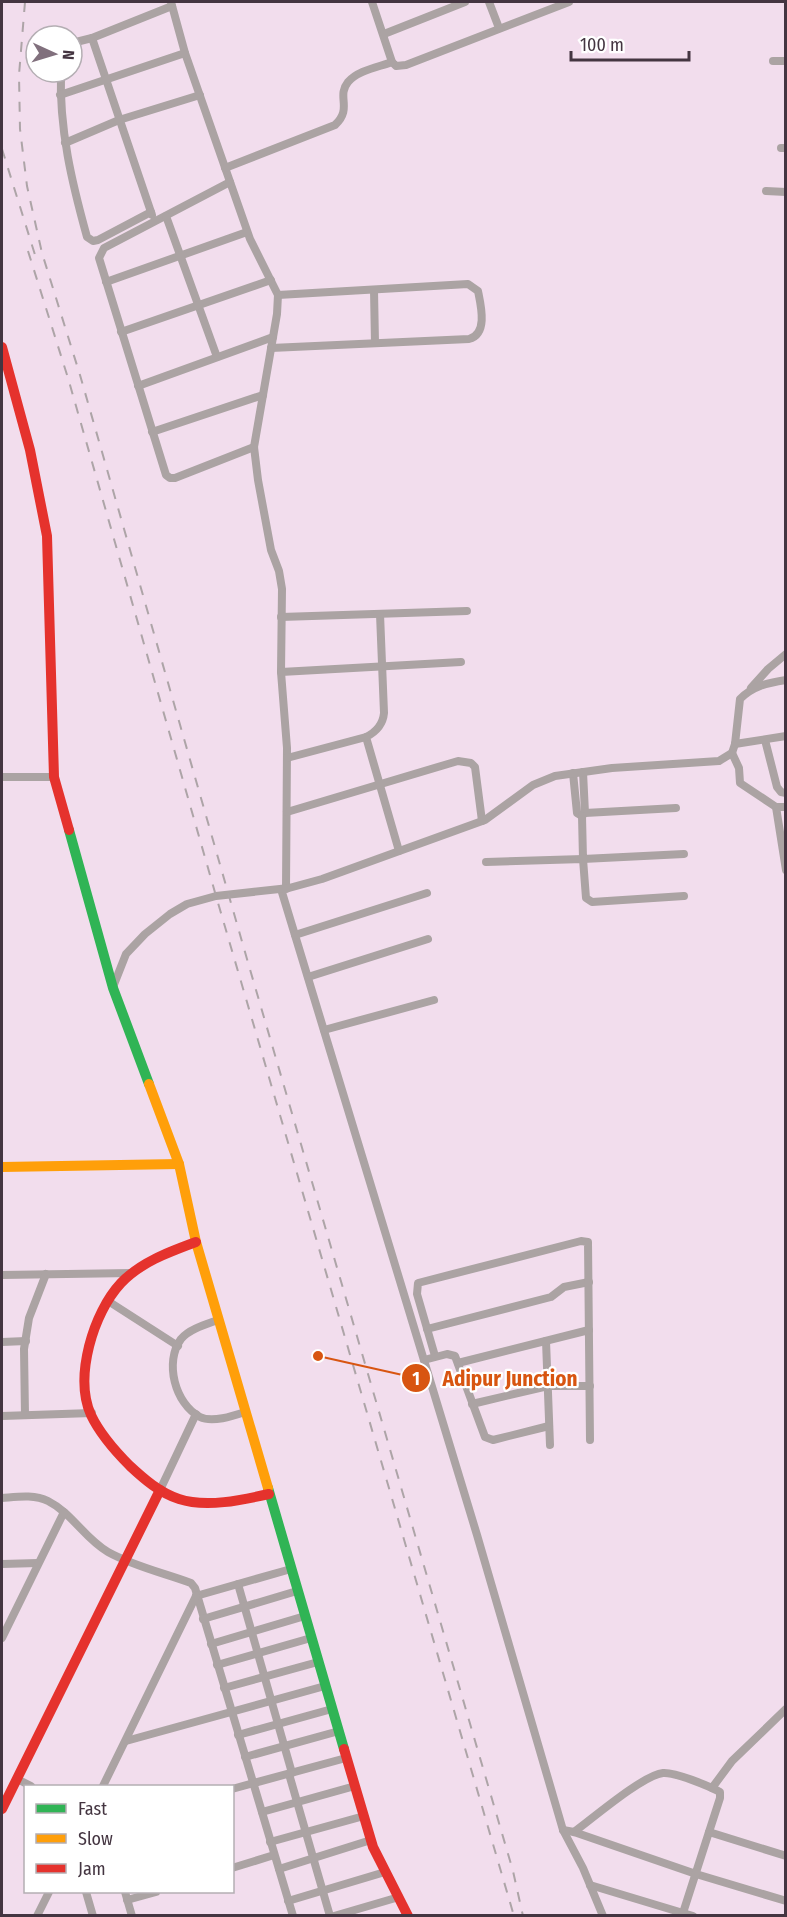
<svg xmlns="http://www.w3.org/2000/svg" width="787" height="1917" viewBox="0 0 787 1917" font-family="'Fira Sans Condensed',sans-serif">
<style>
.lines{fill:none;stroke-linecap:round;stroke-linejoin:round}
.street{stroke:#aba3a3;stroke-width:8}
.fast{stroke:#30b455;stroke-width:10}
.slow{stroke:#ff9f0a;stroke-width:10}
.jam{stroke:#e5322d;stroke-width:10}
.rail{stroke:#ada4a7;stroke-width:2;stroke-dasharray:10 10;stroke-linecap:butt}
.leader{fill:none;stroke:#d85511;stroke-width:2}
.callout-dot{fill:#d85511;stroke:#fff;stroke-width:2}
.mark-label{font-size:18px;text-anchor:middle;font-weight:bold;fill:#fff}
.callout-label{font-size:21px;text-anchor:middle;font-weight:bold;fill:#d85511;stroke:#fff;stroke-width:4.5;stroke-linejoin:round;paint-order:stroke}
</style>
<rect width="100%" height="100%" fill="#f2dded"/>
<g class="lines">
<g class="street">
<path d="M171,2l14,51 65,186 28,56 -1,19 -23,133 4,33 13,70 8,21 3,18 -1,83 6,76 -1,141"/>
<path d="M372,2l20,60 4,4 10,-1 163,-63"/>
<path d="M489,2l10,26"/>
<path d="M384,34l81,-32"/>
<path d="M92,38l60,177"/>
<path d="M72,43l20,-5 80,-32"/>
<path d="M773,61h13"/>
<path d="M61,72c-2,57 11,111 26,165l6,4 5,-1 53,-28"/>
<path d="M60,95l125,-42"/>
<path d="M65,143l54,-23 81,-25"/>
<path d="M781,148h5"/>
<path d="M225,168l110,-43c18,-17 1,-28 13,-43 10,-12 31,-15 44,-20"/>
<path d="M230,182l-126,66 -5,10 67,217 4,3h5l79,-31"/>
<path d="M766,191l20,1"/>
<path d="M166,216l51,141"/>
<path d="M106,282l141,-50"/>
<path d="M374,290l1,53"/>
<path d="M121,332l150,-52"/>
<path d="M271,348l198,-9c19,-5 12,-33 9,-48l-10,-7 -190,11"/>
<path d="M138,386l135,-49"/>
<path d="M152,432l111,-37"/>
<path d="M380,614l4,99c-1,11 -8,19 -18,24l33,114"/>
<path d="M281,617l186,-6"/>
<path d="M281,672l180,-10"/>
<path d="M751,688l17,-19 18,-15"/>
<path d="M765,740l12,47 4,5 5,1"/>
<path d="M735,744l51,-8"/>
<path d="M732,753l7,15 1,15 36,24 10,63"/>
<path d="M287,758l79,-21"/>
<path d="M573,773l4,40 5,3 3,-3 -2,-41"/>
<path d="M2,777h52"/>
<path d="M776,807h10"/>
<path d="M287,812l171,-51 13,2 4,4 7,54"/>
<path d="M585,813l91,-5"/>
<path d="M582,816l1,43 101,-5"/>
<path d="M486,862l97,-3 3,39 6,4 92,-6"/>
<path d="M281,889l196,646 86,295 20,38 20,48"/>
<path d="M295,935l132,-42"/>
<path d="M308,977l120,-38"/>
<path d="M113,987l13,-33 19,-20 25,-20 17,-10 29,-8 73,-8 33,-9 163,-59 48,-35 22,-9 57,-8 107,-7 13,-8 3,-9 5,-45c13,-13 27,-16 46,-19"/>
<path d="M324,1030l110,-30"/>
<path d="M2,1275l130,-2"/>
<path d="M108,1301l70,45"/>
<path d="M218,1320c-11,4 -29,9 -37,19 -17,23 -6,65 19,78 12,6 33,-1 45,-5"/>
<path d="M427,1329l124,-32 13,-10 25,-5"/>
<path d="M546,1341l4,104"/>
<path d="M2,1342l24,-1"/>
<path d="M435,1356l-18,-62 1,-11 163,-42 7,1 2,198"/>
<path d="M424,1360l23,-6 8,2 30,81 8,3 56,-14"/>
<path d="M458,1363l131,-33"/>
<path d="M472,1404l76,-18h42"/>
<path d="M25,1415l-1,-66 5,-31 17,-44"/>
<path d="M2,1416l90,-3"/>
<path d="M160,1490l36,-76"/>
<path d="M2,1498c14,-1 32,-4 46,3 24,12 37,38 60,51 25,14 56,21 83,31l4,5 98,328"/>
<path d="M2,1564l36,-1"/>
<path d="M238,1584l54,189"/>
<path d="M196,1596l95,-27"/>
<path d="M203,1619l94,-28"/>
<path d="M2,1638l62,-126"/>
<path d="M211,1644l94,-28"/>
<path d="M217,1665l94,-27"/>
<path d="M224,1688l94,-26"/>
<path d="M238,1735l94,-26"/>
<path d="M126,1741l199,-55"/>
<path d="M245,1757l94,-26"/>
<path d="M289,1774l41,142"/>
<path d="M17,1779l14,7"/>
<path d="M103,1786l93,-190"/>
<path d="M712,1788l20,-27 54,-52"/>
<path d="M232,1789l114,-31"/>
<path d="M262,1812l93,-26"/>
<path d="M563,1830l11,2 122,42 90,27"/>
<path d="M574,1832c18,-13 69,-57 89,-59 12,-1 46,13 57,19v6l-11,34"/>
<path d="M270,1842l94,-26"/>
<path d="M232,1868l42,-13"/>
<path d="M279,1869l92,-29"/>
<path d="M590,1885l103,31"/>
<path d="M86,1892l7,24"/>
<path d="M125,1892l7,24"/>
<path d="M127,1900l29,-8"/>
<path d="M288,1901l97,-29"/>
<path d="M37,1916l12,-24"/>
<path d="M334,1916l65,-19"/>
<path d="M682,1916l27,-84 77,24"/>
</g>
<g class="fast">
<path d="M69,830l44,158 36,96"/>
<path d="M268,1488l76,261"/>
</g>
<g class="slow">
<path d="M149,1084l30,80 17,78 72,246"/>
<path d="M2,1167l177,-3"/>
</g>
<g class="jam">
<path d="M2,347l28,103 17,86 7,241 15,53"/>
<path d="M196,1242c-27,10 -55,20 -75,41 -28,30 -47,94 -30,132 9,19 24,36 39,51 14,13 30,27 49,33 27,9 63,1 90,-5"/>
<path d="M344,1749l29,98 35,69"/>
<path d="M2,1809l158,-319"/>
</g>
<g class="rail">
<path d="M25,2l-6,73 1,54 7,57 15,67 38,122 169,591 264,905 10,45"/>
<path d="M2,149l34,109"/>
<path d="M28,251l40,127 148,518 298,1020"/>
</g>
</g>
<path class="leader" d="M318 1356L416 1378"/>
<g class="callout-dot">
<circle cx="318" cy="1356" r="6"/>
<circle cx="416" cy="1378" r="15"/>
</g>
<g class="mark-label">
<text x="416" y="1385">1</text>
</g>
<g class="callout-label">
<text x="510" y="1386">Adipur Junction</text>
</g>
<rect width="787" height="1917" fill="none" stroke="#443541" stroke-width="6"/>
<rect x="24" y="1785" width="210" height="108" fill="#ffffff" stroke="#b4aeb3" stroke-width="1.5"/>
<rect x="36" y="1804" width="30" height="9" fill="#30b455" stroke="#b4aeb3" stroke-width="1.5"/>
<text x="78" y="1815" font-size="18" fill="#443541">Fast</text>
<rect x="36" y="1834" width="30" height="9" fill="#ff9f0a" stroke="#b4aeb3" stroke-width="1.5"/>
<text x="78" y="1845" font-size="18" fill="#443541">Slow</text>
<rect x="36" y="1864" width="30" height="9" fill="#e5322d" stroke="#b4aeb3" stroke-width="1.5"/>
<text x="78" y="1875" font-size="18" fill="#443541">Jam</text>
<g transform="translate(54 54) rotate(94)"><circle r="28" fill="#ffffff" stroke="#b4aeb3" stroke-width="1.5"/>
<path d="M0-4.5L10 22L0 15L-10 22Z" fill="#81707d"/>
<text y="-9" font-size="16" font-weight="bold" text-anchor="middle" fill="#443541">N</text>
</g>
<path d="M571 51v9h118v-9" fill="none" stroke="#443541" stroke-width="3"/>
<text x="580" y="51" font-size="18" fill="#443541" stroke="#ffffff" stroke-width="4.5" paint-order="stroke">100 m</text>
</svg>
